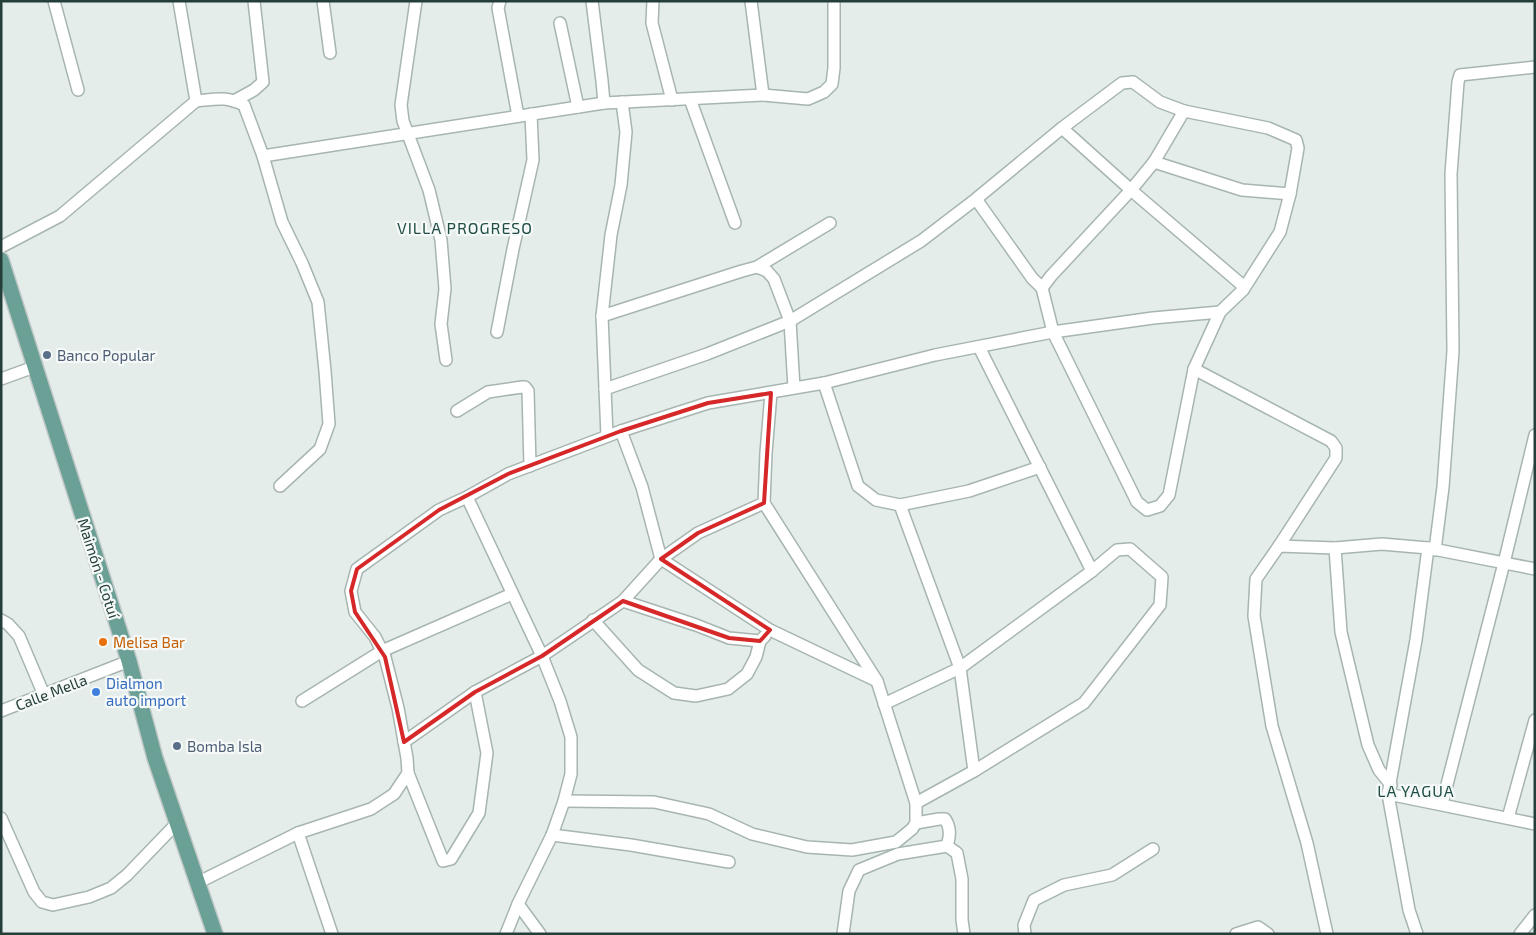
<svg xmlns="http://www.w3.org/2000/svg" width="1536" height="935" viewBox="0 0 1536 935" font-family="'Exo 2',sans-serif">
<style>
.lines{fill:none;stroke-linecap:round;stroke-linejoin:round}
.street-casing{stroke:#a7b5b1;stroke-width:14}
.primary-casing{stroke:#c2c9c8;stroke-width:18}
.street{stroke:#fff;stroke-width:11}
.primary{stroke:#6ba097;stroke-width:15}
.marked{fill:none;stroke:#d62828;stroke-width:4;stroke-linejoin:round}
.service-dot{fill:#5c6f8a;stroke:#f5f9f7;stroke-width:2}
.food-dot{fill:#e8710a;stroke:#f5f9f7;stroke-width:2}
.shop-dot{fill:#3f7fe0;stroke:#f5f9f7;stroke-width:2}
.labels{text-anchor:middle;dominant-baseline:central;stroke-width:4.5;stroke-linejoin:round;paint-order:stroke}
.service-label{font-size:15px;fill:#4e5e75;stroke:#f5f9f7;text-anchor:start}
.street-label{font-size:15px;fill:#243e39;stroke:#f5f9f7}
.food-label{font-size:15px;fill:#c56008;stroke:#f5f9f7;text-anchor:start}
.shop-label{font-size:15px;fill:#366cbe;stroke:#f5f9f7;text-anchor:start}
.neighbourhood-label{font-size:16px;letter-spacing:1px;fill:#214f48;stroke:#f5f9f7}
</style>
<rect width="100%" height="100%" fill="#e4edea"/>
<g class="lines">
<defs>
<g id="street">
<path d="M54,1l24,89"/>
<path d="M323,1l7,52"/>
<path d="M416,1l-15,104 2,16 26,69 12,50 4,49 -4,35 5,36"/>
<path d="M500,1l-2,7 20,108"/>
<path d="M592,1l10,80 2,22"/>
<path d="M653,1l-1,22 20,77"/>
<path d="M751,1l12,94"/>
<path d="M560,23l18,84"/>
<path d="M690,99l45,124"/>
<path d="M196,101c20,-2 30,-5 48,4l19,51 19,66 20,41 16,39 7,69 4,53 -9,25 -40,37"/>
<path d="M234,101l20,-11 9,-8 -9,-81"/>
<path d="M1184,111l84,17 28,12 2,8 -8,46 -10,38 -37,58"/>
<path d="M263,156l341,-53 159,-8 45,4 16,-7 8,-8 2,-16v-67"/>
<path d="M1154,162l88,28 48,4"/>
<path d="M1,247l59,-31 136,-115 -17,-100"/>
<path d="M757,267l10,4 7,8 16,42 4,67"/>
<path d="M1042,288l11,44 84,170 10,8 13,-4 9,-11 25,-126 26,-57 23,-22 -2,-6 -110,-94 -69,-62"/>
<path d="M602,316l140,-45 15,-4 73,-44"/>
<path d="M497,332l16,-83 20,-89 -2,-46"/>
<path d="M979,347l113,224"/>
<path d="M1194,369l137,72 5,7v10l-57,88"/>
<path d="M1,379l33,-12"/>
<path d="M824,383l34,103 18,14 24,5 69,-14 71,-24"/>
<path d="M605,389l102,-35 83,-33 131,-80 55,-42 86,-71 60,-45 11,-1 27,20 24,9 -30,51 -23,28 -80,86 -9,12 -10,-10 -56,-79"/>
<path d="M457,411l31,-19 34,-5h3l3,4 2,75"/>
<path d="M621,431l21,56 19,72 109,71 107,51"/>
<path d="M607,436l-5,-120 9,-81 10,-50 5,-53 -4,-30"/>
<path d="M467,497l75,159 18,45 11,36v37l-7,27 -12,34 -34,69 -12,30"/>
<path d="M900,505l60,163 14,103"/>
<path d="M1335,548l6,84 27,113 11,25 12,15"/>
<path d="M1435,550l8,-63 10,-136 -2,-177 7,-92 2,-7 75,-8"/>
<path d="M623,601l73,24 33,13 31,3 5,-5"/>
<path d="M1,620l7,4 11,12 25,59"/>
<path d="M593,620l45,50 36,23 22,3 32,-7 19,-15 9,-17 4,-16"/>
<path d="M302,701l80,-50 130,-57"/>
<path d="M884,704l76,-36 132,-97 25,-21 13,-1 32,28 -2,28 -76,98 -110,68 -58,32"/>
<path d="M1,711l128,-50"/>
<path d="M404,742l71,-50 67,-36 81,-55 38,-42 37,-26 66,-30 2,-50 5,-60"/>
<path d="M408,773l35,88 8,-2 28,-46 8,-60 -12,-61"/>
<path d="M1388,794l147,30"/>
<path d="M564,801l90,1 55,12 43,20 55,13 45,3 44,-8 16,-13 4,-6v-20l-39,-122 -113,-178"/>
<path d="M1442,804l62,-241 31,-128"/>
<path d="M1,818l33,74 8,10 11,3 36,-8 22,-9 16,-13 50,-52"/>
<path d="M1508,818l27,-98"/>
<path d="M916,823l23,-4h6c6,9 5,17 2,27"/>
<path d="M298,833l34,101"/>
<path d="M552,835l79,10 98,17"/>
<path d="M197,883l101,-50 73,-24 23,-15 14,-21 -1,-15 -9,-50 -13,-51 -10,-20 -20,-25 -4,-21 6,-22 82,-59 28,-13 41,-23 113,-43 87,-28 116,-20 111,-28 118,-23 100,-14 67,-6"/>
<path d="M518,904l22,30"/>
<path d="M843,934l6,-43 10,-21 39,-16 49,-8 10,7 5,26v41l2,14"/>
<path d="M1025,934l-1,-9 10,-25 30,-15 48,-10 41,-26"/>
<path d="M1236,934l22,-7 10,7"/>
<path d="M1327,934l-20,-91 -35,-117 -18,-110 2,-37 23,-33 56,2 47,-4 46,4 107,21"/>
<path d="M1417,934l-8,-24 -21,-116 28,-154 12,-92"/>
<path d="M1520,934l15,-19"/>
</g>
<path id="primary" d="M1,260l128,401 26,97 60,176"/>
</defs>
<use href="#street" class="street-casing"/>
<use href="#primary" class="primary-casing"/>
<use href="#street" class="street"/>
<use href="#primary" class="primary"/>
</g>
<path class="marked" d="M771,393l-7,110 -66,30 -37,26 109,71 -10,11 -31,-3 -106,-37 -81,55 -67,36 -71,50 -19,-85 -30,-45 -4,-21 6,-22 82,-59 69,-36 113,-43 87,-28z"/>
<g class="service-dot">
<circle cx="47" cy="355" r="5"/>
<circle cx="177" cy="746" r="5"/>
</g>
<circle class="food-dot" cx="103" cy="642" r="5"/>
<circle class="shop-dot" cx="96" cy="692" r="5"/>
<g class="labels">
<g class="service-label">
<text x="57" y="355">Banco Popular</text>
<text x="187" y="746">Bomba Isla</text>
</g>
<g class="street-label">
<text transform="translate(99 568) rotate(72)">Maimón - Cotuí</text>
<text transform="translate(51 692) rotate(-21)">Calle Mella</text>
</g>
<g class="food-label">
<text x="113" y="642">Melisa Bar</text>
</g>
<g class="shop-label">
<text x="106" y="683">Dialmon<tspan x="106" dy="17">auto import</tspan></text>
</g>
<g class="neighbourhood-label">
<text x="465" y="227">VILLA PROGRESO</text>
<text x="1416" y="790">LA YAGUA</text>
</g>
</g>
<rect width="1536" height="935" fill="none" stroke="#243e39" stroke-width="5"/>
</svg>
